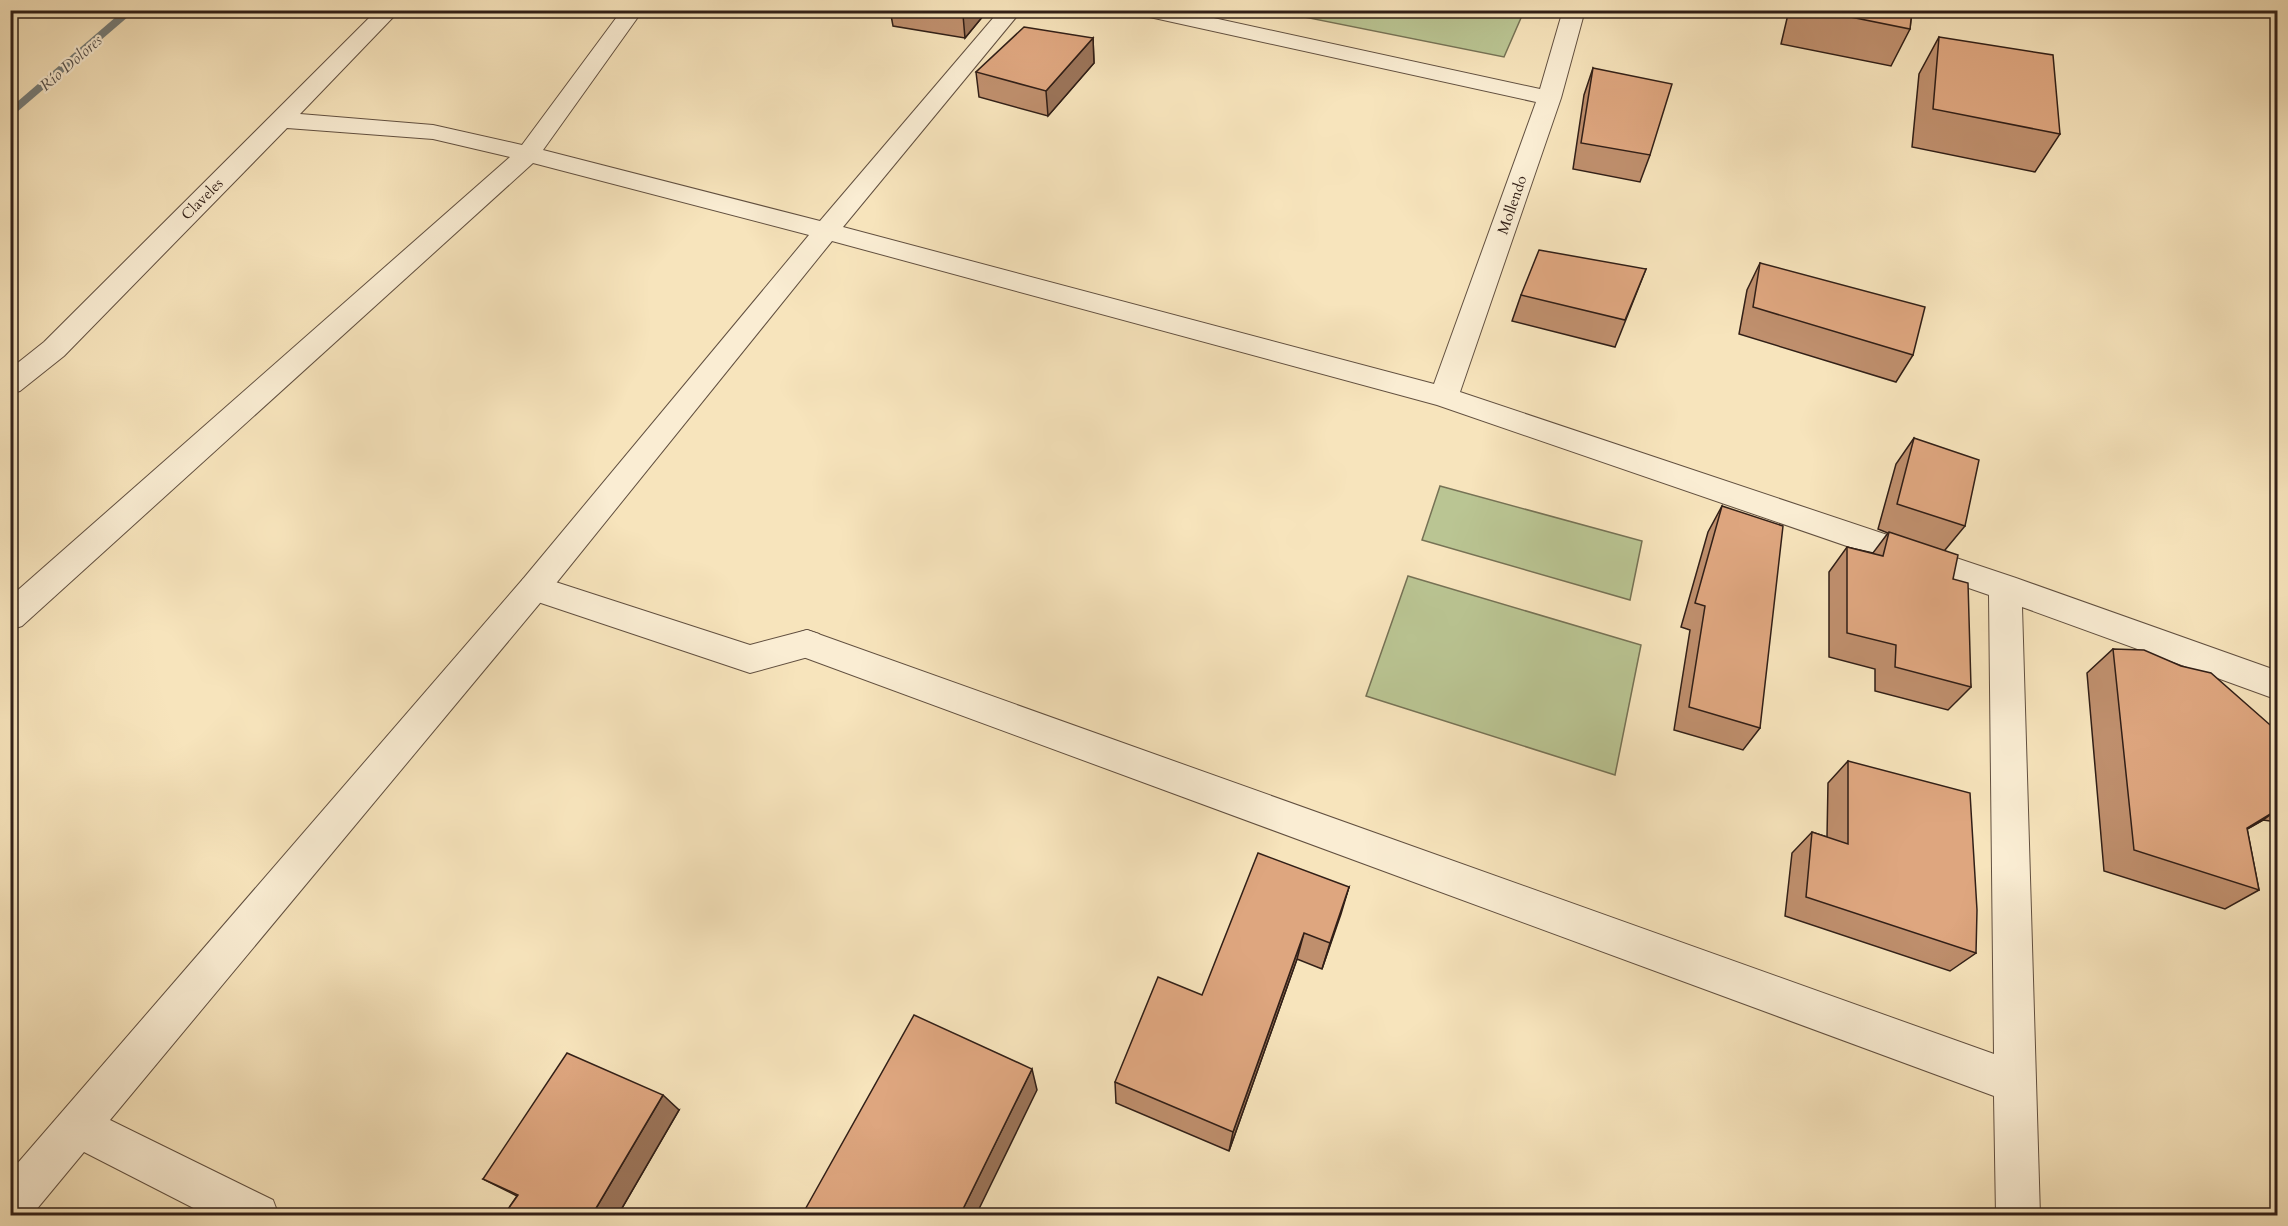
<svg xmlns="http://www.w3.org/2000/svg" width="2288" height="1226" viewBox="0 0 2288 1226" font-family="Cardo,serif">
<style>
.green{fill:#bac593;stroke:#767255;stroke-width:1.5}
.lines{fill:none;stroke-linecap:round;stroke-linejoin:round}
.stream{fill:#757d7a;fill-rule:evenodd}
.lane-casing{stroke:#625040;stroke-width:2}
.street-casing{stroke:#625040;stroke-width:2}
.lane{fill:#faedd3;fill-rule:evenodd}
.street{fill:#faedd3;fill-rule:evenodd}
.wall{fill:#bf8f6d;stroke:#311f17;stroke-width:1.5}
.shaded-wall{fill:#9b7459;stroke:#311f17;stroke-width:1.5}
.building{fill:#dea67f;stroke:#311f17;stroke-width:1.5}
.labels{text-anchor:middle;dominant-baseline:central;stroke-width:4.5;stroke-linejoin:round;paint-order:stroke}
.far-street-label{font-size:15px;fill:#311f17;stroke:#faedd3}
.far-water-label{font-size:16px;font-style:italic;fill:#534e49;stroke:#faedd3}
</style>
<rect width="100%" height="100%" fill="#f7e4bc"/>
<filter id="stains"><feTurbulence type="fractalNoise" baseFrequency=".00333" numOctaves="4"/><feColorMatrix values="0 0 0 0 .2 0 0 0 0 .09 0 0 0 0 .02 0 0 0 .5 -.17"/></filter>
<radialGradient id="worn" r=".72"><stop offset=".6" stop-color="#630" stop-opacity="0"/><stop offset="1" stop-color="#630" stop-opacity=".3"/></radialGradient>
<g class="green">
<path d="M1274,11v-1l250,1 -20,46z"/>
<path d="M1440,486l202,55 -12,59 -208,-60z"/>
<path d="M1408,576l233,69 -26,130 -249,-79z"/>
</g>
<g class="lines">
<path class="stream" d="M124,10h12l-126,108v-10z"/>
<defs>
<path id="lane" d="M534,575l216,70 57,-15 12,4 5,10 -5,10 -69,19 -227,-76 -5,-9 5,-9z"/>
<path id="street" d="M377,10h23l-100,104 133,11 89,20 100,-135h21l-100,140 277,71 180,-211h22l-179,217 591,157 102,-282 -391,-86 -8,-1 -2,-5h42l363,79 23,-79h22l-24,88 -101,294 556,186 262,93v29l-256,-93 18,609h-44l-2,-120 -1199,-442 -5,-10 5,-10 12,-4 1187,424 -5,-459 -552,-190 -605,-164 -287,356 -435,523 163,80 6,16h-70l-125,-64 -53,64h-21v-44l513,-593 286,-344 -276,-72 -511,463 -12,4v-33l500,-440 -77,-18 -146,-11 -223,228 -44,35 -10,3v-25l34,-27z"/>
</defs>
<use href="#lane" class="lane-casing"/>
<use href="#street" class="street-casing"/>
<use href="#lane" class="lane"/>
<use href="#street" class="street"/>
</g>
<g class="wall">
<path d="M890,10h98l-23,28 -72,-12z"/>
<path d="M1789,10h123l-2,19 -19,37 -110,-22z"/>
<path d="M1939,37l121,97 -25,38 -123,-25 7,-73z"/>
<path d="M1093,38l1,25 -46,53 -69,-19 -3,-25z"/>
<path d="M1593,68l57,87 -10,27 -67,-13 11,-74z"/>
<path d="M1760,263l153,92 -17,27 -157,-48 8,-44z"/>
<path d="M1646,269l-31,78 -103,-26 9,-26z"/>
<path d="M1914,438l51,88 -20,24 8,29 18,108 -23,23 -73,-19v-22l-46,-12v-85l18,-25 26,6 15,-20 -10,-4 18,-65z"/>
<path d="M1722,506l38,222 -17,22 -69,-20 16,-100 -9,-3 27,-95z"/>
<path d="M2113,649l158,77 6,-5v101l-14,-2 -16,9 12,61 -34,19 -121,-38 -17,-198z"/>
<path d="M1848,761l128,192 -26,18 -165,-55 7,-63 20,-21 15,5 1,-54z"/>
<path d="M1349,887l-27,82 -25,-10 -68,192 -113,-48 -1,-21 87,-87z"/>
<path d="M679,1110l-61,105h-114l13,-19 -34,-17z"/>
</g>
<g class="shaded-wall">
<path d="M967,10h21l-23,28 -2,-23z"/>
<path d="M1093,38l1,25 -46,53 -2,-25z"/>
<path d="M2277,810l-14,10 -49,28 33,-20z"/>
<path d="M1349,887l-8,27 -19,55 8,-26z"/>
<path d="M1304,933l-7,26 -68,192 4,-19z"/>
<path d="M1032,1069l5,21 -61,125h-16z"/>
<path d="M663,1095l16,15 -61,105h-26z"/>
</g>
<g class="building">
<path d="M933,10h34l-4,5z"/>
<path d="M1816,10h96l-2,19z"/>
<path d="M1024,27l69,11 -47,53 -70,-19z"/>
<path d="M1939,37l114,18 7,79 -127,-25z"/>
<path d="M1593,68l79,16 -22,71 -69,-12z"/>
<path d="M1539,250l107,19 -21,51 -104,-25z"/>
<path d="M1760,263l165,44 -12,48 -160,-48z"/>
<path d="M1914,438l65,22 -14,66 -68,-22z"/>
<path d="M1722,506l61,20 -23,202 -71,-21 16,-101 -10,-3z"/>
<path d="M1889,532l69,23 -5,24 15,4 3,104 -76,-20 1,-22 -49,-12v-86l36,9z"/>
<path d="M2113,649l31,1 37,16 30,7 66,58v79l-30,18 12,62 -125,-40z"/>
<path d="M1848,761l122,32 7,117 -1,43 -170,-56 6,-65 36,12z"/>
<path d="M1258,853l91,34 -19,56 -26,-10 -71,199 -118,-50 43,-105 44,18z"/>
<path d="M914,1015l118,54 -72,146h-158z"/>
<path d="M567,1053l96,42 -71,120h-88l14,-20 -35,-16z"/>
</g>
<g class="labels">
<g class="far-street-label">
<text transform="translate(202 199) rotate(-45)">Claveles</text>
<text transform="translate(1512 205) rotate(-71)">Mollendo</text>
</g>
<g class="far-water-label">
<text transform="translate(71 63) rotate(-41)">Río Dolores</text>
</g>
</g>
<rect width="2288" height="1226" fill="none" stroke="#f7e4bc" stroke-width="36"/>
<rect x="12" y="12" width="2264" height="1202" fill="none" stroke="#311f17" stroke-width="3"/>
<rect x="18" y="18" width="2252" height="1190" fill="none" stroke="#311f17" stroke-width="1.5"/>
<rect width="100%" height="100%" filter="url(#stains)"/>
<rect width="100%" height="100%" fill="url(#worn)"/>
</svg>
